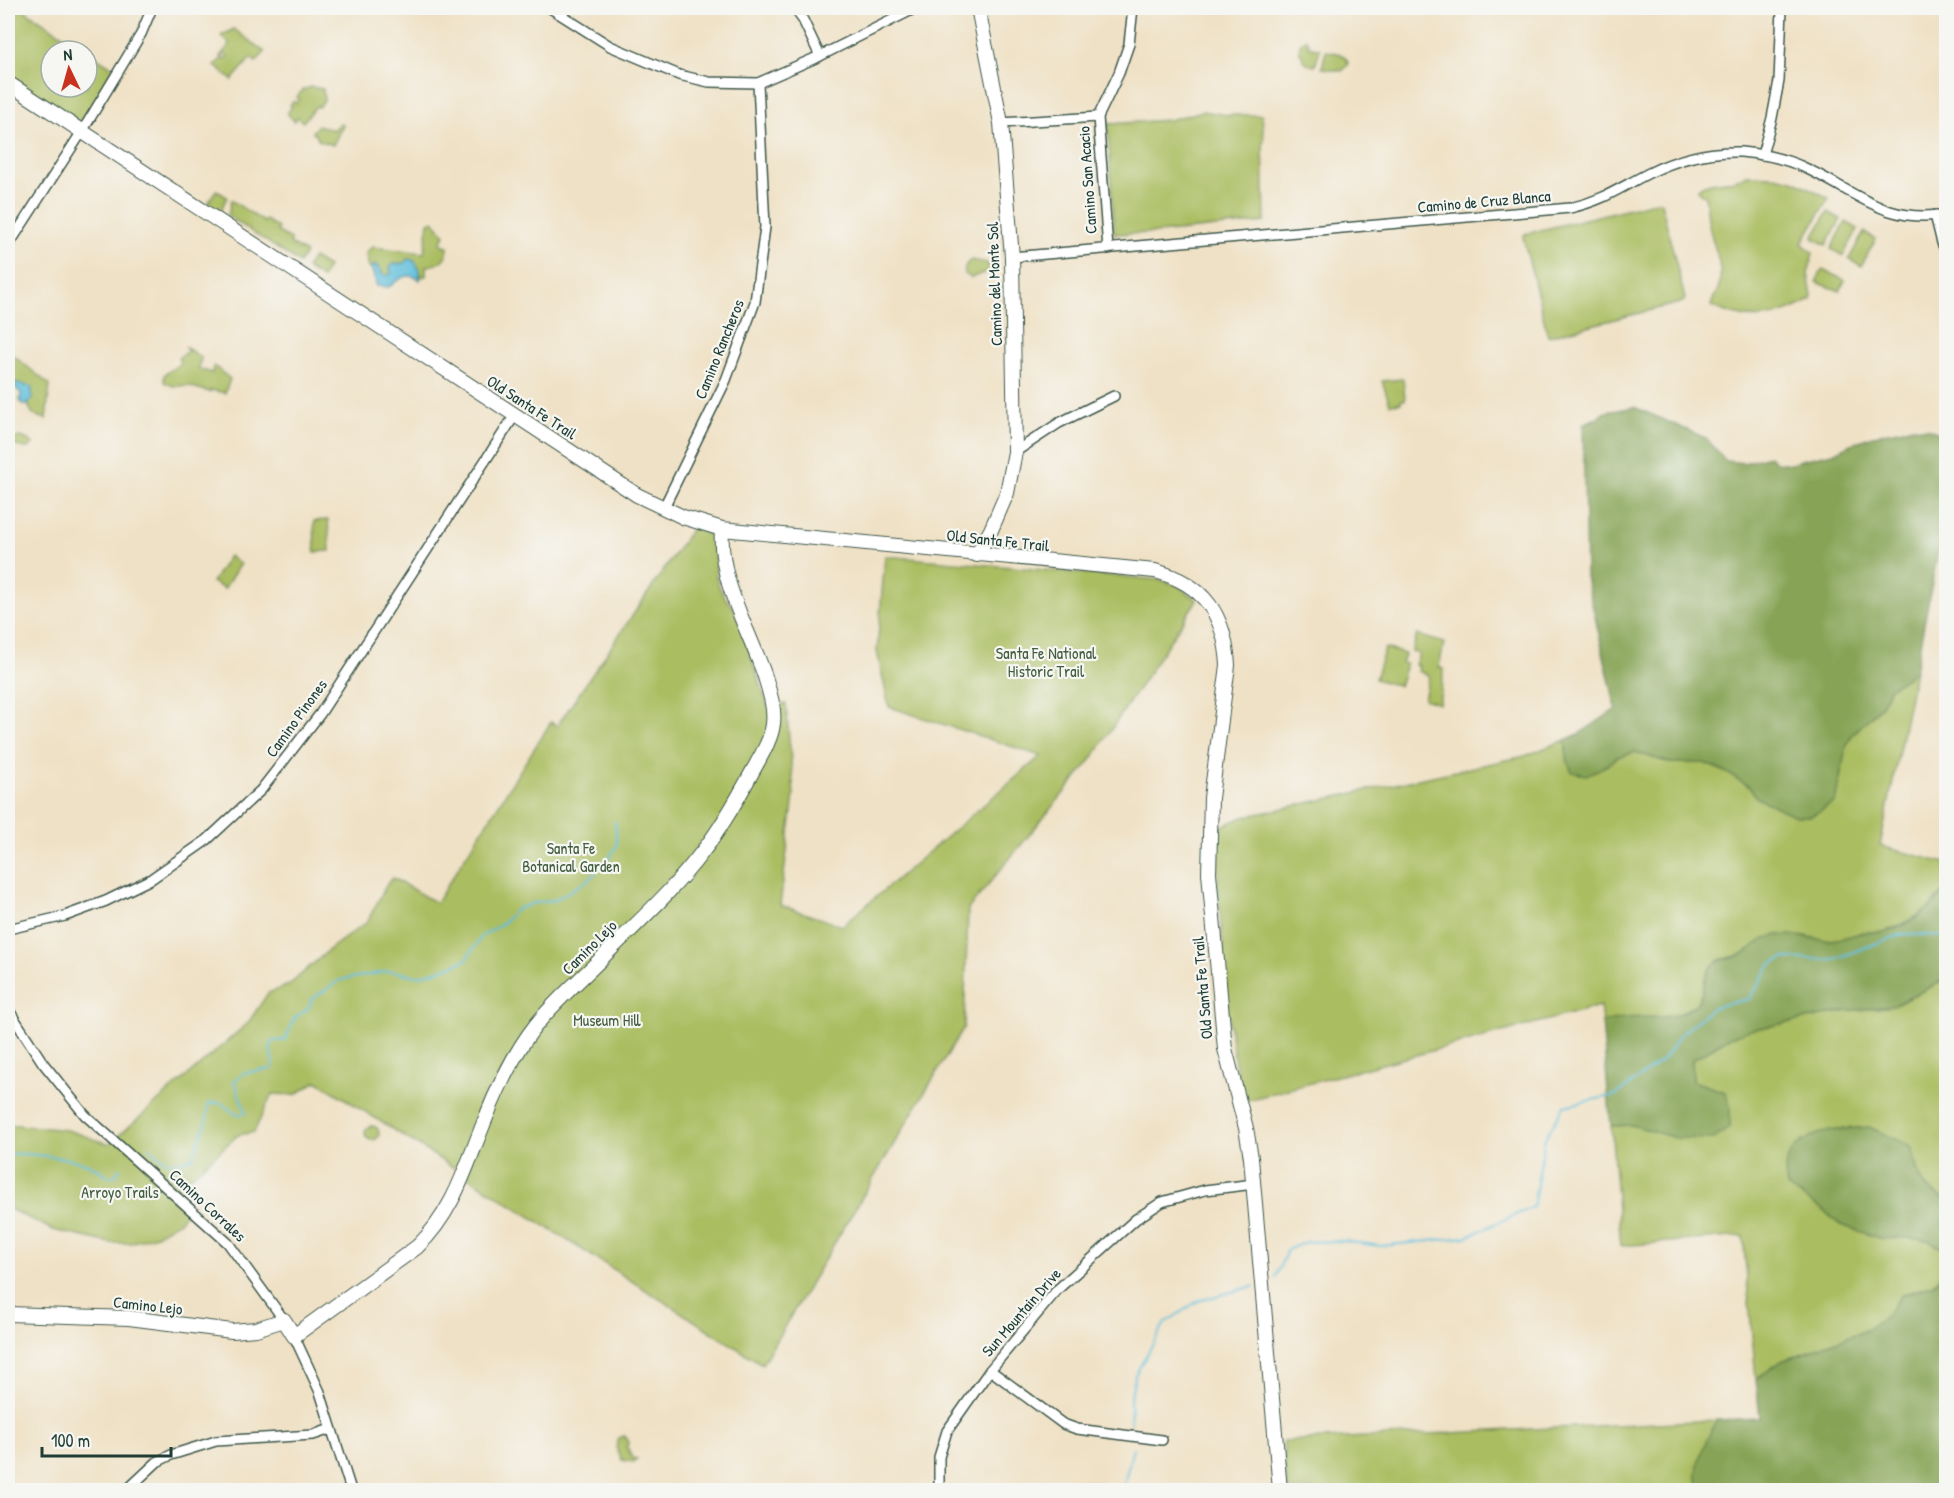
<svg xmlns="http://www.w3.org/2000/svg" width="1954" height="1498" viewBox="0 0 1954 1498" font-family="'Patrick Hand',sans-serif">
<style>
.green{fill:#aabd60;stroke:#647d4a;stroke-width:1.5;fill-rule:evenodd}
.forest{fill:#87a456;stroke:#537045;stroke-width:1.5}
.water{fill:#5bbdda;stroke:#3d7d87;stroke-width:1.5}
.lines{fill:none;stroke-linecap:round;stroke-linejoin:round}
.stream{stroke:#5bbdda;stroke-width:2}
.street-casing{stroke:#3e564a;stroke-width:12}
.secondary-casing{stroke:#3e564a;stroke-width:16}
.street{stroke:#fff;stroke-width:9}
.secondary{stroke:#fff;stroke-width:14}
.labels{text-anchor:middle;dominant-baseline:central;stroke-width:4.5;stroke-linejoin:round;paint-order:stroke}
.street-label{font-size:16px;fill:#1f3d34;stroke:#f6f6f2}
.park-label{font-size:16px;fill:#425d3f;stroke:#f6f6f2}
</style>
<rect width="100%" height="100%" fill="#f6f6f2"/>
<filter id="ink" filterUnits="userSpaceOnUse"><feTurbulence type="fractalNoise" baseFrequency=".0167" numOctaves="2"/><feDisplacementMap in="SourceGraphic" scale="12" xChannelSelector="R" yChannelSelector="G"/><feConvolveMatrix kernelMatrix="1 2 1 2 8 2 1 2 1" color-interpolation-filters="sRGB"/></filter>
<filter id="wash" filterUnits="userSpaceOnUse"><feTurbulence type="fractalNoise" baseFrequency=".008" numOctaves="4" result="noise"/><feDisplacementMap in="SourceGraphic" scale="24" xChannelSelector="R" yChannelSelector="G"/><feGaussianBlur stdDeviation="1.35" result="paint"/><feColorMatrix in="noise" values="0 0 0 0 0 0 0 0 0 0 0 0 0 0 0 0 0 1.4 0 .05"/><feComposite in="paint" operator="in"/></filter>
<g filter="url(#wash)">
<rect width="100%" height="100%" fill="#efe1c5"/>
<g class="green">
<path d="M8,8h13l94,61 -30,49 -8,3 -69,-47zM51,51h36v36h-36z"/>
<path d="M234,29l31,23 -9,10 -5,-4 -19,22 -17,-14 7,-8 3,1 3,-2 -3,-3 -3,3 -2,-1 10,-12 -9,-8z"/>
<path d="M1306,39v2l3,1 -1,4 12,3 -5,17 -8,-2 -8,-13 1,-7z"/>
<path d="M1326,51c10,2 22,2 22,14l-6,6 -20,-3z"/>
<path d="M311,87l12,2 1,11 -5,7 -3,-1 -13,16 -6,-5 -3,4 -7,-8 5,-6 -2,-2 3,-4 3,2 3,-4 -2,-2 6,-7z"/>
<path d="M1203,111l24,4h35l2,25 -1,1 2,81 -107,11 -44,1 -6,-110 61,-4z"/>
<path d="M339,124l4,1 -10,20 -15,-5v-3l-6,-5 6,-7 16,5z"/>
<path d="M1747,175l27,1 19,4 36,18 -27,45 11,10 -5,21 4,22 -1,4c-37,20 -61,24 -100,6 2,-10 9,-16 9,-26 2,-19 -8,-37 -11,-55 -2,-10 -2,-19 -4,-29l-6,-4 -1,-3c12,-11 35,-4 49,-14z"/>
<path d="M216,190l11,7 -7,15 -12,-9z"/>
<path d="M231,200l33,22 2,-2 12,8 -1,3 14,9 -1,4 16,9 -7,10 -71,-47z"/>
<path d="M1658,201l3,1 24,97 -2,3 -135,34 -25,-99 2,-3z"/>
<path d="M1828,212l13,7 -15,26 -13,-7z"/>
<path d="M433,221l12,14 -5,8 8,4c0,12 -11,19 -22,19v10l-5,1 -1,-7 -15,-7 -11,1 -2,9 -5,3 -5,-2 -1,-4 -5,-5 -7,3 -3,-15 6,-6 52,6 5,-31z"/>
<path d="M1846,222l12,7 -15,27 -12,-7z"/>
<path d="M1864,232l12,7 -15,27 -12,-7z"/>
<path d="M313,258l15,9 -6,11 -16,-10z"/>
<path d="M971,260l16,3 3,4 -2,4 -17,7 -6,-4c-2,-6 0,-10 6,-14z"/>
<path d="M1822,270l23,10 -5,11 -24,-9z"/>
<path d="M185,347l16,10 -2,12 13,4 2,-7 16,13 -5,14 -14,-3 -1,2 -21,-6h-16l-9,-4v-7l17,-12 -3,-5 10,-7z"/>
<path d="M8,351l42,34 -4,34 -13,-4 -5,-10 4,-6 -12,-16 -12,-1z"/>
<path d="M1403,379l2,21h-4v3l-11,1 -8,-23z"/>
<path d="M21,437l9,4 3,3 -5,4c-9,0 -15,-2 -19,-9z"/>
<path d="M328,520l2,31 -15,1 -1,-31z"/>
<path d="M693,527c29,9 21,20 23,45 0,14 10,28 19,38l33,96 18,-2 8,91 -14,110 62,21 199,-170 -152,-49 -12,-56 8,-95 276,24 18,6 18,14 -106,160 -123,149 -4,118 -202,337 -445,-283 -22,14 -23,-1 -18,38 -16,3 -68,60 17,16 -7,10 -24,14 -26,8h-20l-57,-13 -45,-22v-84l59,6 42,14 139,-121 20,-30 21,-8 42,-37 36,-26 19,-36 7,-8 43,25 115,-181 6,4z"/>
<path d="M229,556l11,8 -16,25 -12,-7z"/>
<path d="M1417,635l27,8 -5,24 5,3 -5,34 -15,-5 5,-23 -11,-5 1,-5 -4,-1 4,-11 -7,-3z"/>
<path d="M1385,648l20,6 -3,9 4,1 -7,22 -24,-7z"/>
<path d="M1915,671l-35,175 66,17v26l-20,22 -23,13 -19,8h-22l-16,7 -22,1 -18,-4 -52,10 -12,9 -23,5 -9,8 -5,11 -1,10 -8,15 -19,11 -15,4 -37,-1 -23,4 -2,-16 -356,95 -9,-38 -6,-41 -11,-135v-59l25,-11 282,-61 40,-16 3,23 40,2 9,-8 18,-5 35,11h34l29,12 17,12 7,11 39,18 43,-32 7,-37 6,-12 28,-28 10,-19z"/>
<path d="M1946,979v221l-20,-13 -8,-14 -7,-27 -89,63 18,16 66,13 23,2 17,11v20l-14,14 -30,10 -15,19 -18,15 -87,32 -26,18 -13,-143 -122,10 -10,-120 21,-1 15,3 78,-36 -32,-11 -1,-21 38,-23 19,-7 99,-19 45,-5z"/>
<circle cx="372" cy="1133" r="7"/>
<path d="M1717,1420c-11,20 -24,49 -18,70h-412l-4,-49z"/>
<path d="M624,1436l5,7 -3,3 7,12 4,1 -3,3 -12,-2 -6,-12 3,-10z"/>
</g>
<g class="forest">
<path d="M1634,407l72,31 20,23 18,2 25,-7 7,6 15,2 10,-4 32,-7 18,-9 27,-10 35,-7 14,1 19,8v74l-31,161 -25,17 -10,19 -28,28 -6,12 -11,55 -24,14h-15l-39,-18 -7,-11 -26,-16 -20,-8h-34l-35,-11 -18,5 -9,8 -22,10 -14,-3 -4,-9 -3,-23 14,-6 37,-25 -30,-132 -3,-153 14,-6 5,-5z"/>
<path d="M1946,889v90l-53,27 -45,5 -99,19 -19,7 -38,23 1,21 32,11 5,14v21l-16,12 -39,-1 -43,-13 -21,1 -9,-104c8,-1 15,-3 23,-4 24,-3 49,5 70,-13 11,-10 7,-27 16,-38 9,-10 22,-7 33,-14 8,-4 14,-12 23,-15 20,-8 38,1 58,2 14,1 23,-4 36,-7 7,-2 15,0 22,-1 23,-3 51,-25 63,-43z"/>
<path d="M1869,1127l42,19 7,27 8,14 20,13v51l-17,-11 -23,-2 -24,1 -41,-14 -19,-16 -35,-22c-1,-8 -4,-20 0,-27 14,-31 53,-31 82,-33z"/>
<path d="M1946,1271v219h-247c-7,-24 6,-48 18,-70l43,-2 -4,-39 26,-18 87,-32 18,-15 15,-19 30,-10z"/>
</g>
<g class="water">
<path d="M407,259l7,1 6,10v10c-12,-9 -21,-1 -31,7l-12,-1 -6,-18 4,-3 6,5 1,4 5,2 4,-3 -1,-6 4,-3 11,-1z"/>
<path d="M16,383l16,4v12l-4,6h-5l-3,-4 1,-8 -7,-6z"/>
</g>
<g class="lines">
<g class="stream">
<path d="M148,1147c16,16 24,19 45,10l13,-34 3,-20h12l16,12 9,-2 -12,-32 10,-8 27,-4 3,-4 -4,-17 3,-7 12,-1c11,-18 0,-18 23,-31l4,-10 28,-19 50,-9 28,5 22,-6 26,-10 16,-24 20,-12 15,-15 17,-6 21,-3 33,-20 20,-20 9,-15 -2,-23"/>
<path d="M8,1154c19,-1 70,4 86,13 6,3 10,8 16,10l5,-1 5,-8"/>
<path d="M1275,1278l12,-28 19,-8 38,-1 37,5 85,-9 67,-30 12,-69 19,-32 52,-11 48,-36 15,-23 34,-29 36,-8 23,-36 13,-5 47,2 70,-26 43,2 1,-3"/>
<path d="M1131,1424l-1,-23 5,-26 30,-52 33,-22 56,-15"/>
<path d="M1119,1490l4,-1 10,-41"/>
</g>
</g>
</g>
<g filter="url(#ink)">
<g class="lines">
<defs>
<g id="street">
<path d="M550,8l60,38 69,29 30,7 49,1 62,-27 96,-48"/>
<path d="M794,8l9,12 17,36"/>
<path d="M1001,123l97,-6"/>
<path d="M1762,155l10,-37 7,-37 3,-72"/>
<path d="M1935,215l7,28 4,8"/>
<path d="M8,246l75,-116 58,-96 11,-26"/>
<path d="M1108,249l-10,-132 21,-44 10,-29 4,-36"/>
<path d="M1012,257l558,-49c35,-8 49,-20 79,-35 28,-14 61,-22 92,-21 21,2 43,6 62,15 52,23 81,58 143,47"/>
<path d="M1015,452l44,-29 55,-27"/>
<path d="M663,509l63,-129 29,-78 10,-75 -7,-144"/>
<path d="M8,929l57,-13 41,-15 45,-22 56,-39 54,-50 59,-76 195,-299"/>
<path d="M8,1009l35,54 42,52 143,128 56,77"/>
<path d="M294,1336l26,56 31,98"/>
<path d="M990,1370l73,54 14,5 85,11"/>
<path d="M127,1490l30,-28 14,-7 45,-14 97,-6 18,-6"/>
<path d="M939,1490v-33l8,-26 43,-61 68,-81 78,-70 26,-17 43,-12 49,-6"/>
</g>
<g id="secondary">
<path d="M8,83l629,412 46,22 39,12 433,42c50,13 70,45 73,94l-17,133 -2,75 16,176 21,79 5,30 29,332"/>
<path d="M977,555l14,-25 16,-37 8,-41 -3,-195 -11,-134 -23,-115"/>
<path d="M8,1314l121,4 103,13 24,-2 28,-9 10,16 123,-89c37,-35 49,-81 68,-127 13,-33 29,-67 51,-95 19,-24 43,-44 64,-65 35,-35 73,-69 103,-109 19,-24 34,-51 48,-77 8,-15 20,-33 22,-50 2,-15 -3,-30 -7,-44 -16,-50 -48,-98 -44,-151"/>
</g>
</defs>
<use href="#street" class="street-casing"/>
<use href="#secondary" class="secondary-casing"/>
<use href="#street" class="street"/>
<use href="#secondary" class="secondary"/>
</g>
</g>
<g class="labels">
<g class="street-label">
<text transform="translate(1087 180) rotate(-94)">Camino San Acacio</text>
<text transform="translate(1484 201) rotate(-5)">Camino de Cruz Blanca</text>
<text transform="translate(994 284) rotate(-92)">Camino del Monte Sol</text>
<text transform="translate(719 349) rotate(-68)">Camino Rancheros</text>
<text transform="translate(532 407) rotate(33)">Old Santa Fe Trail</text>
<text transform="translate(998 540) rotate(6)">Old Santa Fe Trail</text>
<text transform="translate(296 718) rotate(-54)">Camino Pinones</text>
<text transform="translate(589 947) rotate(-45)">Camino Lejo</text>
<text transform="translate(1202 988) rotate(-95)">Old Santa Fe Trail</text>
<text transform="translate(208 1205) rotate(43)">Camino Corrales</text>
<text transform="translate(148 1305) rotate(6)">Camino Lejo</text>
<text transform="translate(1021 1312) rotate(-49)">Sun Mountain Drive</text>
</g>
<g class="park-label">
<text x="1046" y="653">Santa Fe National<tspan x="1046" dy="18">Historic Trail</tspan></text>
<text x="571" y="848">Santa Fe<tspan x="571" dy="18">Botanical Garden</tspan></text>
<text x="607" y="1020">Museum Hill</text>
<text x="120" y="1192">Arroyo Trails</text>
</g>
</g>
<rect width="1954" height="1498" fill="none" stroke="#f6f6f2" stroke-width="30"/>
<g transform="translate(69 69) rotate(355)"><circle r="28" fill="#f6f6f2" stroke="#a0aca6" stroke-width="1.5"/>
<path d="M0-4.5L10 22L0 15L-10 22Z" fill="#c8321e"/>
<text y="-9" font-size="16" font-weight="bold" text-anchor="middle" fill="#1f3d34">N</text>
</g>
<path d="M42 1447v9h129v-9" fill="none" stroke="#1f3d34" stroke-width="3"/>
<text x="51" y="1447" font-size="18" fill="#1f3d34" stroke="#f6f6f2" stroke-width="4.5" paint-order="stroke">100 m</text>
</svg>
